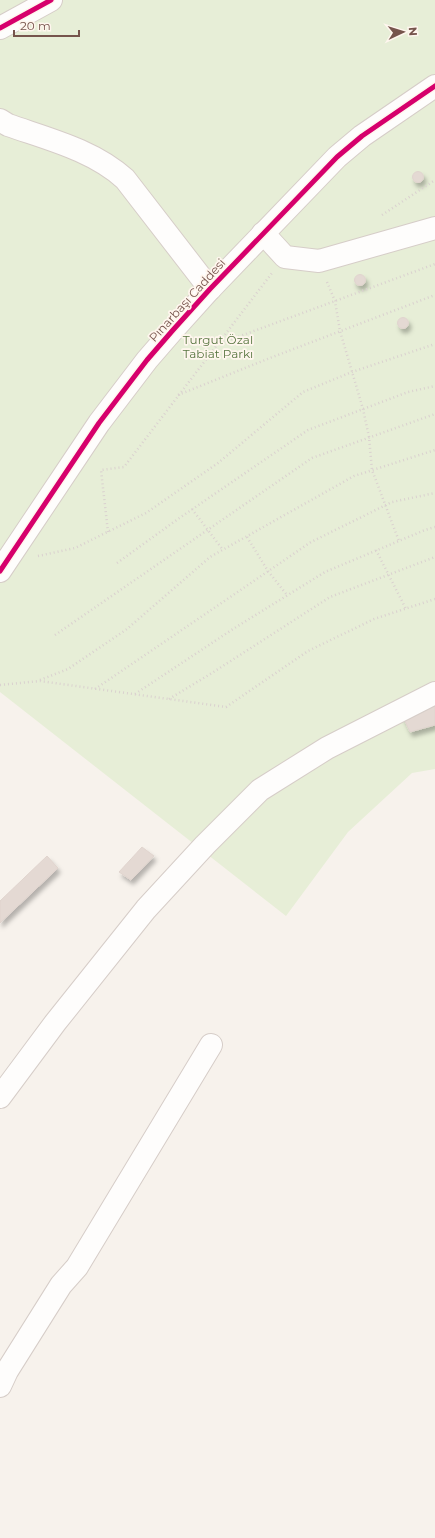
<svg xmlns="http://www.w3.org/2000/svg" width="435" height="1538" viewBox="0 0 435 1538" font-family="Montserrat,sans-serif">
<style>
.green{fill:#e7eed7}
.building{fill:#e4d9d3;stroke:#e0d4ce;filter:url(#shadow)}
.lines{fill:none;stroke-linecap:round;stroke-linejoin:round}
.minor-casing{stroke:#d6cdc8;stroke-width:24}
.path{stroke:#dad1cf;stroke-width:2.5;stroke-dasharray:1 3;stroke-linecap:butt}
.minor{stroke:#fefdfc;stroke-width:22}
.cycleway-casing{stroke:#fff6ee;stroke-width:8}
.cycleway{stroke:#d6006c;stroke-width:5}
.labels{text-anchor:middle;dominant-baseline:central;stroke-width:3.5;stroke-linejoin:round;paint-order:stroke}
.street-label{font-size:12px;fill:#76544c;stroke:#fff6ee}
.park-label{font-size:12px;fill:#587641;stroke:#fff6ee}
</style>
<defs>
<filter id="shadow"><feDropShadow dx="2.5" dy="4.5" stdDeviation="2" flood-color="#0004"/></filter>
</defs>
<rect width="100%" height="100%" fill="#f7f2ec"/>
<path class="green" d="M0,0h435v769l-23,4 -64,59 -62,84 -286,-224z"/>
<g class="building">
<circle cx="418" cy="177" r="5.5"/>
<circle cx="360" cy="280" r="5.5"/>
<circle cx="403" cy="323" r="5.5"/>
<path d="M435,686v39l-25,7 -13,-28z"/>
<path d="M142,847l12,9 -23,24 -12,-8z"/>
<path d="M47,856l11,12 -58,55v-22z"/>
</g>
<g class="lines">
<defs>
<g id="minor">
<path d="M0,28l51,-28"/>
<path d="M0,120l8,5c40,14 85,25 117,54l85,110"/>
<path d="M263,233l22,24 34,4 116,-33"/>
<path d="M0,571l99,-148 48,-63 26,-30 37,-41 127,-132 25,-21 73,-50"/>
<path d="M0,1097l55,-74 91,-114 59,-64 55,-55 67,-42 108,-55"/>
<path d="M0,1386l7,-15 54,-86 16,-18 134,-222"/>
</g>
</defs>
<use href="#minor" class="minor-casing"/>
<g class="path">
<path d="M382,215l53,-35"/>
<path d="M327,282l8,19 5,30 23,78 6,28 3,33 27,71"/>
<path d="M216,345l219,-81"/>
<path d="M178,395l92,-37 165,-63"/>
<path d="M192,509l31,41"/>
<path d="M108,532l-7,-62 23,-3 148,-194"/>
<path d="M247,537l21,34 19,24"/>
<path d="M376,550l30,59"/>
<path d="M38,556l37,-8 71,-35 72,-50 85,-71 49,-20 83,-28"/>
<path d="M117,563l61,-44 130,-89 100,-38 27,-6"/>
<path d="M55,635l257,-177 123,-44"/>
<path d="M40,680l28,-11 59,-40 83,-72 144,-81 81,-26"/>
<path d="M0,685l40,-4 186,26 82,-56 66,-32 61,-20"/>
<path d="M95,689l216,-147 81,-40 43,-9"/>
<path d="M135,694l98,-65 92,-57 100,-42 10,-3"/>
<path d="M169,699l43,-26 118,-76 105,-40"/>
</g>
<use href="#minor" class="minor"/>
<defs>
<g id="cycleway">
<path d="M0,28l51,-28"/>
<path d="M0,571l99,-148 48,-63 26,-30 37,-41 127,-132 25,-21 73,-50"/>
</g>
</defs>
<use href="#cycleway" class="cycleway-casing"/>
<use href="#cycleway" class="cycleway"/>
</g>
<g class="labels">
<g class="street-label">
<text transform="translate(187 300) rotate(-48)">Pınarbaşı Caddesi</text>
</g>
<g class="park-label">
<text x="218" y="339">Turgut Özal<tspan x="218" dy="14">Tabiat Parkı</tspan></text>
</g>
</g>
<g transform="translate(403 32) rotate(86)" stroke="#fff6ee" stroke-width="3" paint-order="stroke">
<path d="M0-3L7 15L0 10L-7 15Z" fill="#76544c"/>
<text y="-6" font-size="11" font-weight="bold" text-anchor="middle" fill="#76544c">N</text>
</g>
<path d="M14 30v6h65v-6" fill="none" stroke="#76544c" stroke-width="2"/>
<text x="20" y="30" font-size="12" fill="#76544c" stroke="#fff6ee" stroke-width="3" paint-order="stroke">20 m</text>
</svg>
